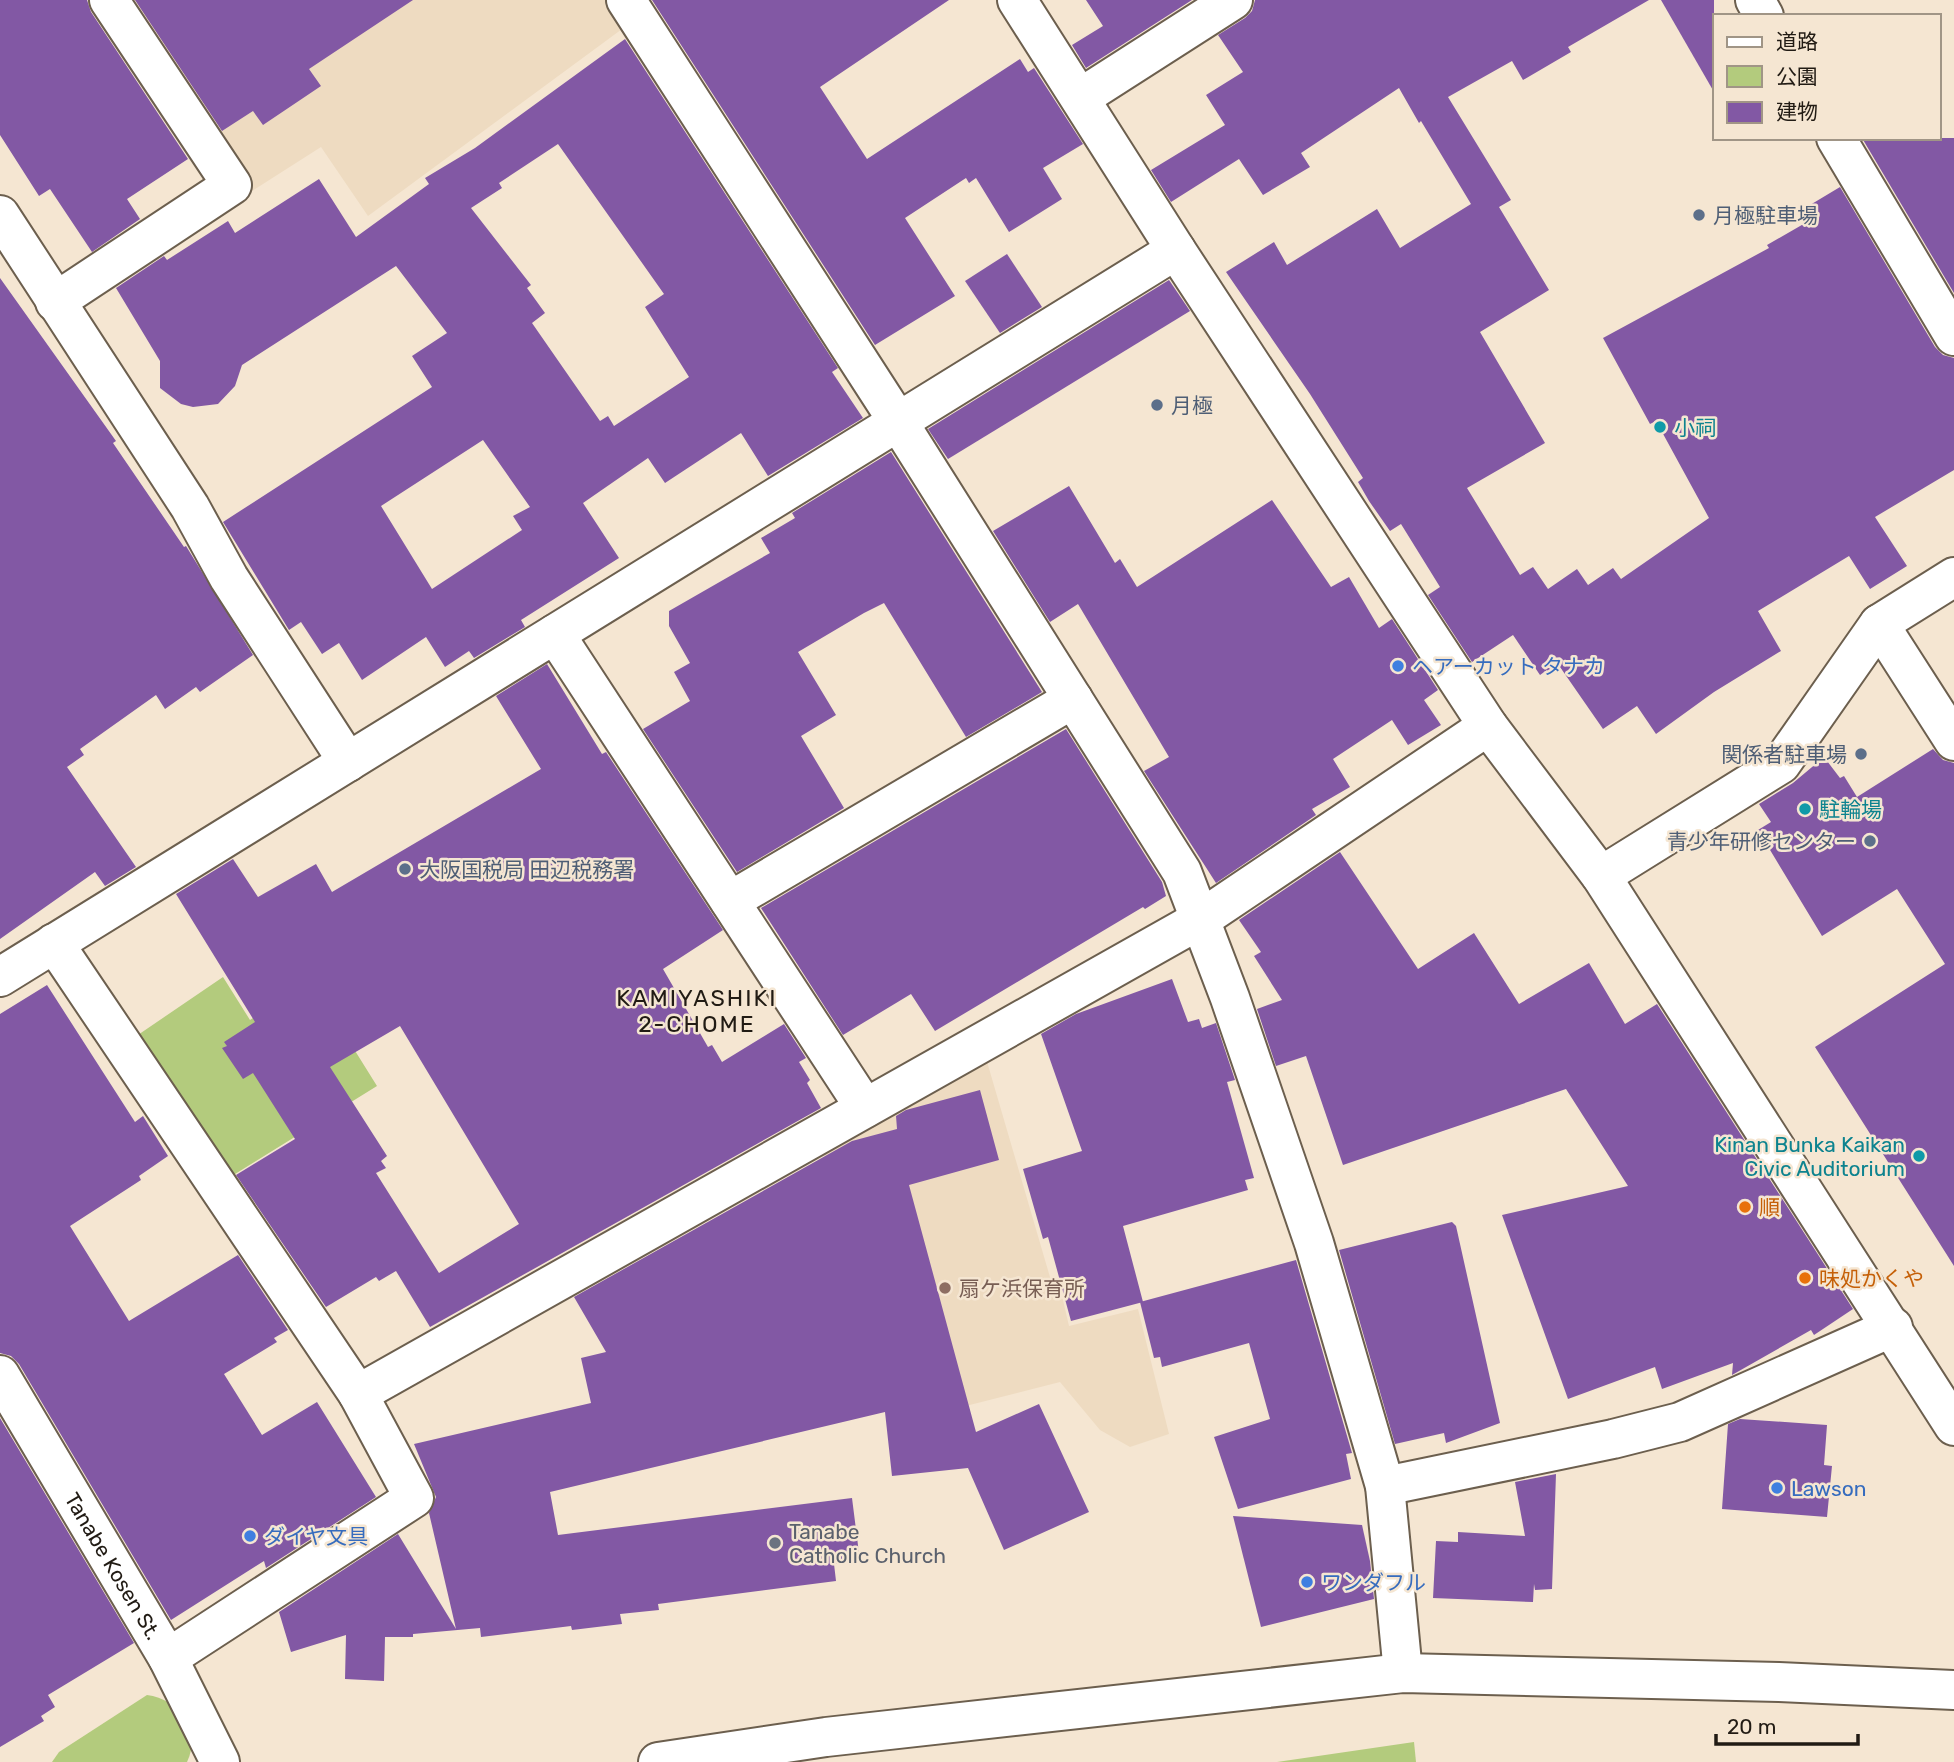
<svg xmlns="http://www.w3.org/2000/svg" width="1954" height="1762" viewBox="0 0 1954 1762" font-family="Rubik,'Noto Sans JP',sans-serif">
<style>
.built{fill:#eedbc1}
.green{fill:#b3cb7d}
.building{fill:#8258a4;fill-rule:evenodd}
.lines{fill:none;stroke-linecap:round;stroke-linejoin:round}
.minor-casing{stroke:#6c5f4e;stroke-width:42}
.tertiary-casing{stroke:#6c5f4e;stroke-width:42}
.secondary-casing{stroke:#6c5f4e;stroke-width:42}
.minor{stroke:#fff;stroke-width:38}
.tertiary{stroke:#fff;stroke-width:38}
.secondary{stroke:#fff;stroke-width:38}
.service-dot{fill:#5c6f8a;stroke:#f5e6d2;stroke-width:2.5}
.culture-dot{fill:#0f9aa8;stroke:#f5e6d2;stroke-width:2.5}
.shop-dot{fill:#3f7fe0;stroke:#f5e6d2;stroke-width:2.5}
.food-dot{fill:#e8710a;stroke:#f5e6d2;stroke-width:2.5}
.education-dot{fill:#8d6e63;stroke:#f5e6d2;stroke-width:2.5}
.worship-dot{fill:#6b7280;stroke:#f5e6d2;stroke-width:2.5}
.labels{text-anchor:middle;dominant-baseline:central;stroke-width:5;stroke-linejoin:round;paint-order:stroke}
.service-label{font-size:21px;fill:#4e5e75;stroke:#f5e6d2;text-anchor:start}
.culture-label{font-size:21px;fill:#0d838f;stroke:#f5e6d2;text-anchor:start}
.shop-label{font-size:21px;fill:#366cbe;stroke:#f5e6d2;text-anchor:start}
.food-label{font-size:21px;fill:#c56008;stroke:#f5e6d2;text-anchor:start}
.education-label{font-size:21px;fill:#785e54;stroke:#f5e6d2;text-anchor:start}
.worship-label{font-size:21px;fill:#5b616d;stroke:#f5e6d2;text-anchor:start}
.street-label{font-size:21px;fill:#211b14;stroke:#f5e6d2}
.neighbourhood-label{font-size:23px;letter-spacing:2px;fill:#211b14;stroke:#f5e6d2}
</style>
<rect width="100%" height="100%" fill="#f5e6d2"/>
<g class="built">
<path d="M109,0h517l11,18 -269,198 -47,-69 -69,44 -20,-6z"/>
<path d="M983,1048l69,236 7,-1 10,43 69,-17 31,125 -39,13 -30,-17 -40,-48 -114,29 -50,7 -76,-279z"/>
</g>
<g class="green">
<path d="M299,961l78,125 -150,93 -95,-140 91,-62 27,43 28,-19z"/>
<path d="M147,1695c32,4 55,36 40,67h-135l7,-10z"/>
<path d="M1414,1742l2,20h-139z"/>
</g>
<g class="building">
<path d="M0,0h87l4,12 97,147 -61,40 13,20 -48,33 -42,-63 -11,7 -39,-61z"/>
<path d="M135,0h278l-104,69 12,17 -58,39 -10,-14 -31,20z"/>
<path d="M652,0h297l-129,87 47,72 153,-100 8,13 6,-4 49,76 -40,24 19,31 -53,33 -33,-54 -7,5 -3,-5 -61,40 50,78 -80,49z"/>
<path d="M1086,0h106l-106,68 -14,-23 31,-19z"/>
<path d="M1255,0h394l-81,47 3,5 -48,28 -11,-19 -64,36 63,103 -12,7 50,83 -69,42 65,111 -78,45 53,87 13,-8 15,22 29,-20 11,16 25,-17 8,11 88,-61 -53,-97 -6,3 -47,-86 166,-90 -2,-3 40,-23 -7,-11 40,-24 95,160 8,8 11,3v112l-79,47 32,49 -37,23 -21,-33 -91,55 23,40 -67,41 -58,42 -19,-28 -34,23 -43,-62 -11,7 -2,-4 -7,5 -27,-40 -41,27 -44,-67 12,-8 -39,-63 -11,7 -21,-30 -11,-19 5,-4 -53,-84 -84,-122 48,-30 13,23 90,-56 23,39 71,-44 -50,-83 -2,2 -20,-35 -98,65 9,14 -47,28 -24,-36 -68,43 -20,-32 74,-45 -19,-30 37,-23 -25,-37 27,-17 7,-7z"/>
<path d="M1661,0h53v92z"/>
<path d="M625,39l213,329 -6,4 31,46 -95,58 -27,-43 -76,50 -17,-25 -65,45 36,55 -98,62 4,7 -51,31 -5,-7 -24,16 -19,-30 -64,43 -23,-37 -17,11 -21,-32 -12,8 -66,-108 209,-135 -20,-31 35,-23 -51,-67 -154,99 -7,21 -17,18 -25,3 -12,-3 -21,-16v-27l-44,-73 48,-32 3,4 61,-39 7,12 84,-54 37,58 73,-53 -4,-6 50,-30zM558,144l106,150 -19,13 44,70 -75,49 -6,-10 -8,5 -68,-98 13,-10 -18,-25 4,-3 -60,-77 31,-20 -3,-5zM483,440l47,67 -17,9 9,14 -90,59 -51,-83z"/>
<path d="M1862,138h92v155z"/>
<path d="M1007,254l35,53 -42,26 -35,-52z"/>
<path d="M0,278l116,163 -3,2 71,104 2,-1 67,109 -53,37 -4,-5 -31,22 -9,-14 -76,54 4,6 -17,12 69,100 -31,19 -10,-14 -95,67z"/>
<path d="M1169,280l21,31 -242,148 -20,-30z"/>
<path d="M891,452l151,240 -76,45 -82,-134 -20,10 -66,39 38,63 -35,21 43,72 -107,64 -94,-143 47,-28 -16,-29 16,-9 -21,-37v-15l101,-58 -9,-15 34,-20 -3,-5z"/>
<path d="M1069,486l46,77 5,-4 17,28 135,-87 59,87 18,-10 30,51 13,-9 46,71 -14,10 17,25 -33,20 -16,-25 -59,39 17,28 -38,22 4,6 -100,68 -72,-112 25,-14 -91,-153 -28,18 -57,-91z"/>
<path d="M547,664l55,90 4,-2 117,178 -60,39 45,78 4,-2 10,17 62,-38 22,34 -7,4 11,18 -3,3 14,25 -391,219 -34,-56 -17,10 -3,-4 -50,30 -90,-132 59,-36 -42,-66 -10,6 -21,-31 5,-2 -3,-4 31,-20 -79,-128 57,-35 25,38 58,-33 16,28 209,-123 -45,-73zM400,1026l119,198 -80,49 -63,-100 10,-5 -5,-7 6,-5 -57,-89z"/>
<path d="M1066,729l96,153 4,14 -21,13 -2,-2 -208,124 -24,-37 -68,41 -82,-127z"/>
<path d="M1933,749l10,11 11,3v503l-139,-219 130,-83 -48,-75 -75,47 -64,-106 13,-8 -12,-18 34,-21 31,-26 16,21 4,-2 13,21z"/>
<path d="M1340,852l78,117 56,-36 45,71 70,-41 36,61 32,-20 196,305 -39,26 -3,-5 -79,45 1,-12 -71,26 -7,-22 -87,32 -66,-184 126,-29 -62,-97 -223,76 -37,-109 -30,10 -19,-57 25,-9 -28,-44 7,-4 -22,-32z"/>
<path d="M1172,979l16,43 11,-3 3,9 14,-5 19,57 -8,2 27,96 -9,2 3,10 -125,36 20,76 -72,19 -23,-84 -5,2 -20,-70 59,-18 -41,-117 35,-20z"/>
<path d="M47,985l88,137 8,-6 25,40 -29,20 2,4 -71,46 59,95 109,-66 50,75 -14,8 3,4 -53,32 38,61 55,-33 59,95 -110,71 -2,-7 -93,59 -152,-256 -8,-8 -11,-3v-339z"/>
<path d="M980,1090l19,70 -90,25 67,247 63,-28 50,108 -85,38 -36,-82 -76,8 -7,-64 -335,80 8,43 294,-37 8,63 -26,3 2,17 -178,23 1,6 -39,4 2,10 -50,6 -1,-4 -90,11 -1,-9 -67,6v3h-28l-1,44 -39,-2 1,-44 -55,17 -12,-40 119,-78 58,95 -27,-116 7,-16 -22,-53 177,-41 -10,-45 25,-6 -32,-55 278,-156 45,-12 -1,-13 10,-6z"/>
<path d="M1452,1222l4,4 44,197 -54,20 -2,-10 -49,11 -56,-194z"/>
<path d="M1296,1260l56,193 -6,1 5,25 -113,30 -24,-72 56,-18 -21,-76 -87,24 -2,-10 -6,1 -14,-56z"/>
<path d="M0,1418l134,225 -86,52 7,12 -14,9 3,5 -44,26z"/>
<path d="M1740,1419l87,6 -3,40 8,1 -5,51 -105,-8 6,-85z"/>
<path d="M1556,1474l-4,115 -17,1 -1,-6 -1,18 -100,-4 3,-57 22,1v-10l67,4 -10,-54z"/>
<path d="M1233,1516l129,9 8,36 4,38 -113,28z"/>
</g>
<g class="lines">
<defs>
<g id="minor">
<path d="M626,0l271,420 285,452 48,126 84,245 71,243 18,187"/>
<path d="M1017,0l159,250 312,476 113,150 353,550"/>
<path d="M1755,0l9,16"/>
<path d="M1080,98l153,-98"/>
<path d="M1836,138l118,198"/>
<path d="M0,215l190,292 39,71 119,184"/>
<path d="M55,302l177,-117 -123,-185"/>
<path d="M1879,624l75,117"/>
<path d="M555,634l310,474"/>
<path d="M1601,876l180,-112 98,-140 75,-47"/>
<path d="M730,901l343,-202"/>
<path d="M54,943l304,451 843,-475 287,-193"/>
<path d="M0,977l1176,-727"/>
<path d="M1385,1486l228,-47 67,-17 213,-95"/>
<path d="M168,1658l246,-160 -56,-104"/>
</g>
<path id="tertiary" d="M658,1762l168,-25 577,-64 376,9 175,8"/>
<g id="secondary">
<path id="s1" d="M0,1375l168,283 52,104"/>
</g>
</defs>
<use href="#minor" class="minor-casing"/>
<use href="#tertiary" class="tertiary-casing"/>
<use href="#secondary" class="secondary-casing"/>
<use href="#minor" class="minor"/>
<use href="#tertiary" class="tertiary"/>
<use href="#secondary" class="secondary"/>
</g>
<g class="service-dot">
<circle cx="1699" cy="215" r="7"/>
<circle cx="1157" cy="405" r="7"/>
<circle cx="1861" cy="754" r="7"/>
<circle cx="1870" cy="841" r="7"/>
<circle cx="405" cy="869" r="7"/>
</g>
<g class="culture-dot">
<circle cx="1660" cy="427" r="7"/>
<circle cx="1805" cy="809" r="7"/>
<circle cx="1919" cy="1156" r="7"/>
</g>
<g class="shop-dot">
<circle cx="1398" cy="666" r="7"/>
<circle cx="1777" cy="1488" r="7"/>
<circle cx="250" cy="1536" r="7"/>
<circle cx="1307" cy="1582" r="7"/>
</g>
<g class="food-dot">
<circle cx="1745" cy="1207" r="7"/>
<circle cx="1805" cy="1278" r="7"/>
</g>
<circle class="education-dot" cx="945" cy="1288" r="7"/>
<circle class="worship-dot" cx="775" cy="1543" r="7"/>
<g class="labels">
<g class="service-label">
<text x="1713" y="215">月極駐車場</text>
<text x="1171" y="405">月極</text>
<text x="1847" y="754" text-anchor="end">関係者駐車場</text>
<text x="1856" y="841" text-anchor="end">青少年研修センター</text>
<text x="419" y="869">大阪国税局 田辺税務署</text>
</g>
<g class="culture-label">
<text x="1674" y="427">小祠</text>
<text x="1819" y="809">駐輪場</text>
<text x="1905" y="1144" text-anchor="end">Kinan Bunka Kaikan<tspan x="1905" dy="24">Civic Auditorium</tspan></text>
</g>
<g class="shop-label">
<text x="1412" y="666">ヘアーカット タナカ</text>
<text x="1791" y="1488">Lawson</text>
<text x="264" y="1536">ダイヤ文具</text>
<text x="1321" y="1582">ワンダフル</text>
</g>
<g class="food-label">
<text x="1759" y="1207">順</text>
<text x="1819" y="1278">味処かくや</text>
</g>
<g class="education-label">
<text x="959" y="1288">扇ケ浜保育所</text>
</g>
<g class="worship-label">
<text x="789" y="1531">Tanabe<tspan x="789" dy="24">Catholic Church</tspan></text>
</g>
<g class="street-label">
<text stroke="none"><textPath href="#s1" startOffset="222">Tanabe Kosen St.</textPath></text>
</g>
<g class="neighbourhood-label">
<text x="697" y="998">KAMIYASHIKI<tspan x="697" dy="26">2-CHOME</tspan></text>
</g>
</g>
<rect x="1713" y="14" width="228" height="126" fill="#f5e6d2" stroke="#a09586" stroke-width="2"/>
<rect x="1727" y="37" width="35" height="10" fill="#ffffff" stroke="#a09586" stroke-width="2"/>
<text x="1776" y="49" font-size="21" fill="#211b14">道路</text>
<rect x="1727" y="66" width="35" height="21" fill="#b3cb7d" stroke="#a09586" stroke-width="2"/>
<text x="1776" y="84" font-size="21" fill="#211b14">公園</text>
<rect x="1727" y="102" width="35" height="21" fill="#8258a4" stroke="#a09586" stroke-width="2"/>
<text x="1776" y="119" font-size="21" fill="#211b14">建物</text>
<path d="M1716 1734v10h142v-10" fill="none" stroke="#211b14" stroke-width="3.5"/>
<text x="1727" y="1734" font-size="21" fill="#211b14" stroke="#f5e6d2" stroke-width="5" paint-order="stroke">20 m</text>
</svg>
